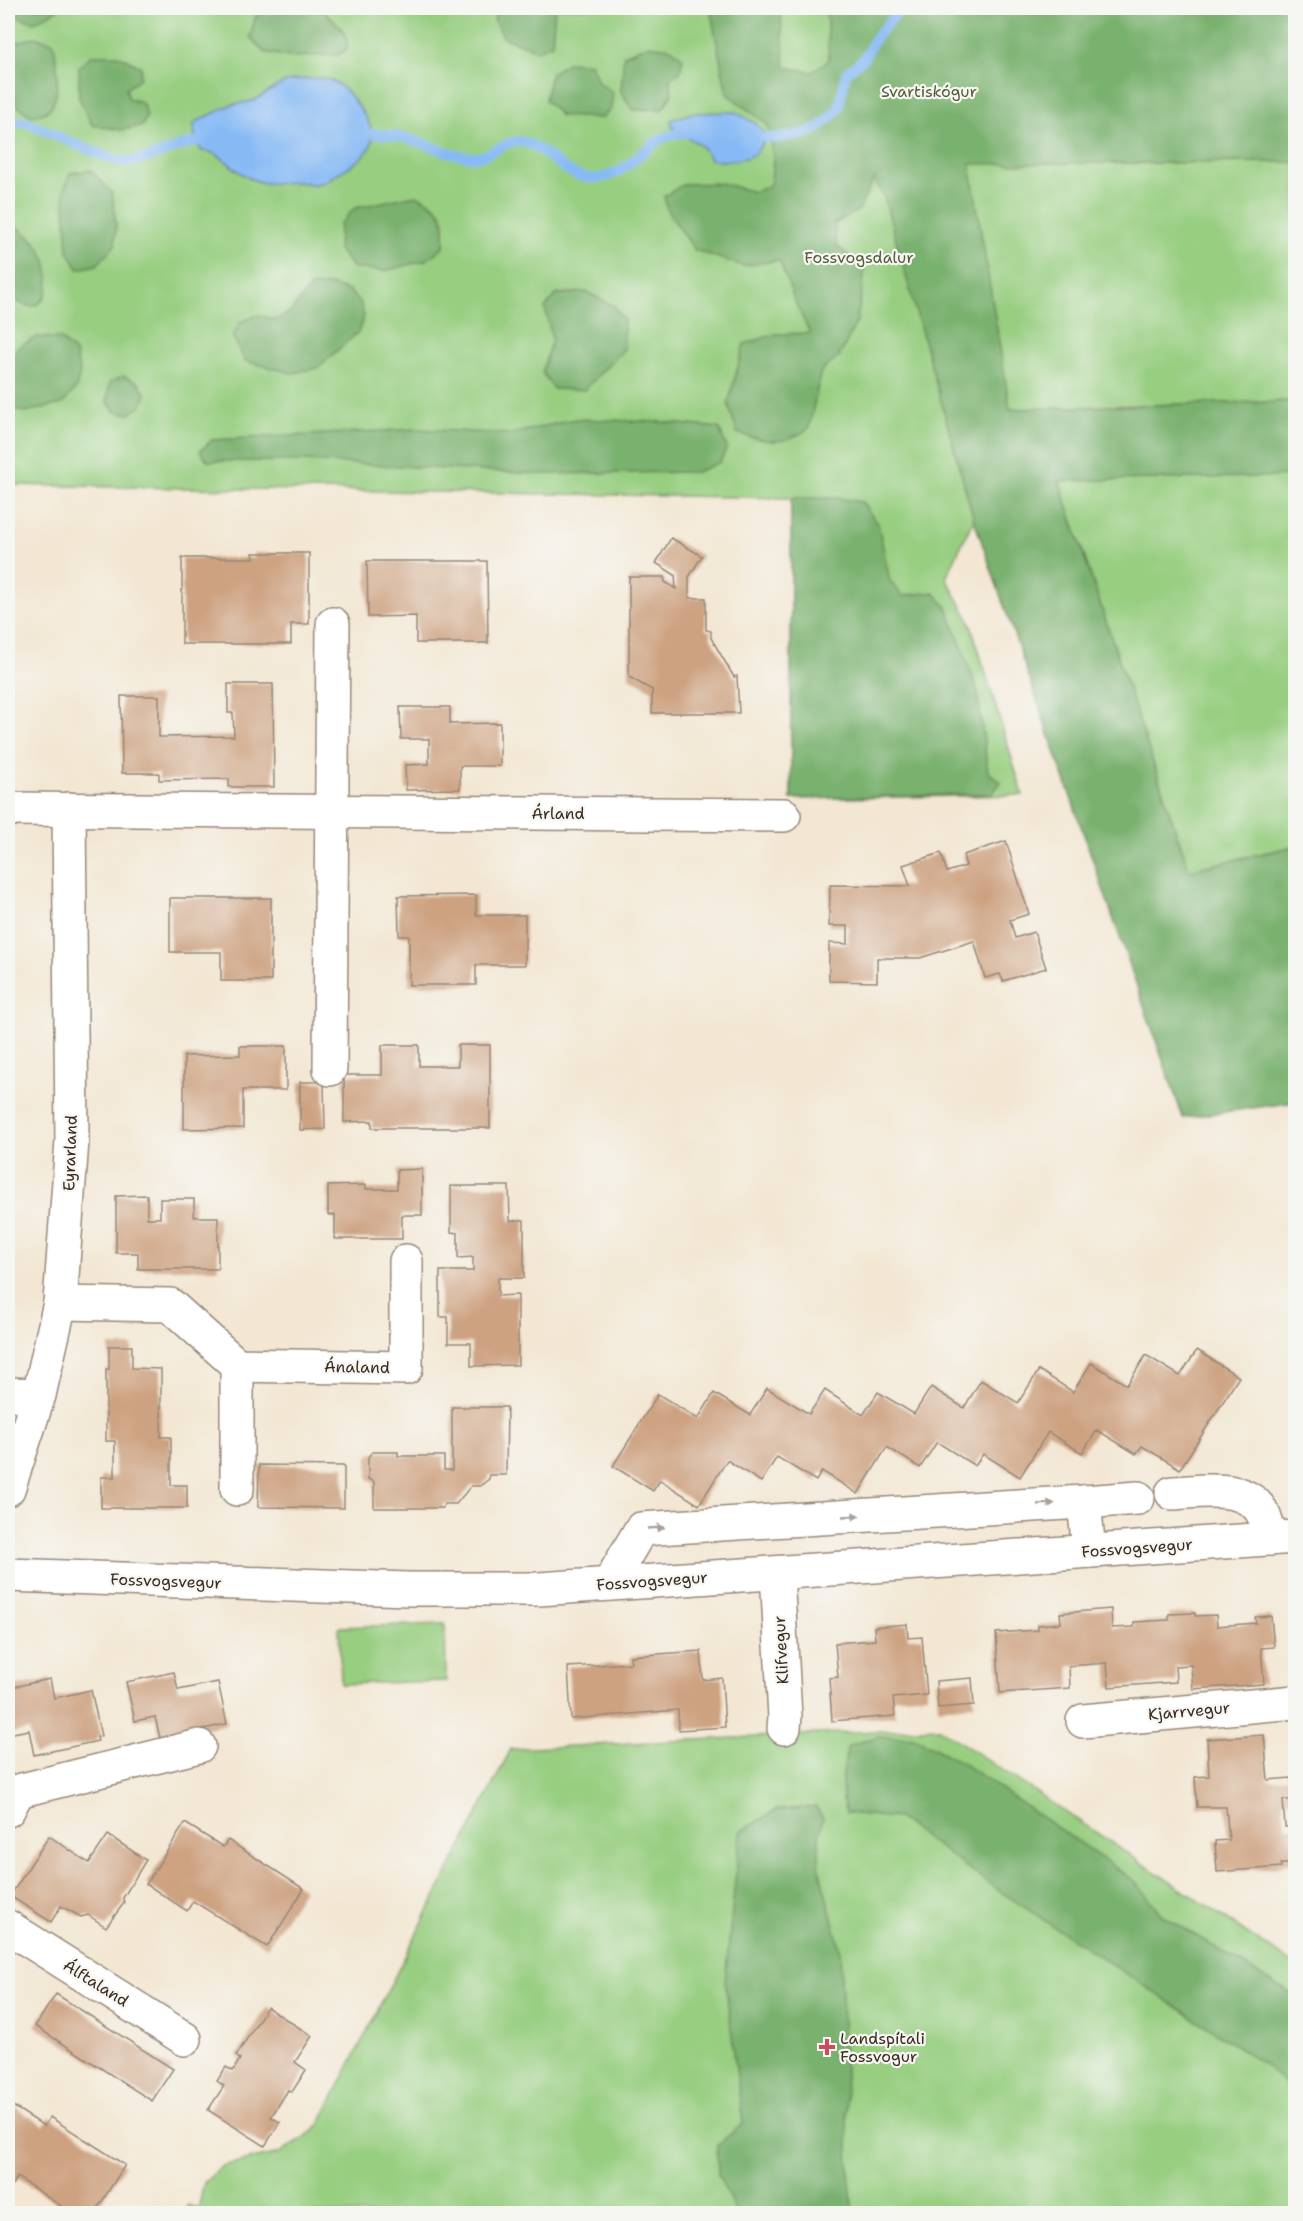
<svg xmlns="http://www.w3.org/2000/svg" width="1303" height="2221" viewBox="0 0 1303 2221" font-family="'Shantell Sans',sans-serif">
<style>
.green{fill:#97ce80;stroke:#697c4f;stroke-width:1.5}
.forest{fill:#79b16e;stroke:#5a6e46;stroke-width:1.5}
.water{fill:#87baf5;stroke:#61728a;stroke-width:1.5}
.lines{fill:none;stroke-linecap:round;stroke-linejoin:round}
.stream{stroke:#87baf5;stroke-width:10}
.building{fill:#cda281}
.minor-casing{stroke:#978878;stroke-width:36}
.minor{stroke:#fff;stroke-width:33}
.oneway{fill:#a79f9a}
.poi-dot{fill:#d1495b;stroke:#f6f6f2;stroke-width:2}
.labels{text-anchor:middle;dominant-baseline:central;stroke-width:4.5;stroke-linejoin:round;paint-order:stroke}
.park-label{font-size:16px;fill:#575b3b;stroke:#f6f6f2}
.street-label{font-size:16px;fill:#3b2a1e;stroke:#f6f6f2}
.poi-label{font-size:16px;fill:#3b2a1e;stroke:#f6f6f2;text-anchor:start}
</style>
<rect width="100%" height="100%" fill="#f6f6f2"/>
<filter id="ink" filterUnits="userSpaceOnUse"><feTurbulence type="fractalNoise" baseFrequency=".0167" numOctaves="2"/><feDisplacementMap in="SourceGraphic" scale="12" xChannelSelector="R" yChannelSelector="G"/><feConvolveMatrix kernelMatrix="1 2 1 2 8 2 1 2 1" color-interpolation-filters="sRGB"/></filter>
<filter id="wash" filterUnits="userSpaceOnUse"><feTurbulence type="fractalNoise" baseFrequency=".008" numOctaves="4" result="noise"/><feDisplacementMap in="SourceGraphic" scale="24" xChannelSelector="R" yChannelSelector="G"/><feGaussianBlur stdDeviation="1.35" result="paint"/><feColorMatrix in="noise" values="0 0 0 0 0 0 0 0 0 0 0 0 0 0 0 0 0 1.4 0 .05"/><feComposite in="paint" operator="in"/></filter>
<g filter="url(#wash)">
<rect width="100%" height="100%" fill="#f3e7d3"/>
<g class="green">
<path d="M8,8h1106l20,155 161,-1v239l-223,6 -75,62 -51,109 23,41 54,176 -232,4v-301l-783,-13z"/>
<path d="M1295,476v370l-106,25 -130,-391z"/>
<path d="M445,1624l1,57 -105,3 -2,-57z"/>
<path d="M939,1728l356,237v248l-1112,1 5,-9 10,5 6,-27 18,-17 58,-13 37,-24 194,-380z"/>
</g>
<g class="forest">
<path d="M18,8h40l-1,2 -22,12 -16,-4z"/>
<path d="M266,8h54c13,12 30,22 27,41l-9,6 -50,2 -24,-5 -14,-15 5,-19z"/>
<path d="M498,8h57l-3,36 -15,6 -33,-12 -10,-18z"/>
<path d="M710,8h70l5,59 27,5 17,-12 -3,-52h469v154l-325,2 40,245 285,-8v75l-236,5 130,389 106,-24v256l-112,16 -209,-598 -90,-323 -10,-18 -15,31 -25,14 3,22 28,23 -8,52 -18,36 -18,14 -12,57c-25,19 -45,14 -72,5l-9,-30 16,-59 32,-10 34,-1 -14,-29 -17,-44 -36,6 -48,-16 -27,-38 -4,-16 20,-12 37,-1 33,9 15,-6c7,-22 3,-40 -2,-62l-40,-30z"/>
<path d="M34,37l19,5c4,16 10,60 -7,70 -4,2 -10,3 -15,4l-17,-13c-6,-25 -11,-36 1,-60z"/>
<path d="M648,45l23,3 12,10 -3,14 -10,6 2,16 -9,15 -31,1 -11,-19 3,-36z"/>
<path d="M92,55h26l23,12 -1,11 -14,11 3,10 13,3 5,14 -5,10 -21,4 -29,-5 -13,-27v-31z"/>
<path d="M569,62l22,2 7,18 15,10 -2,17 -9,9 -41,-2 -16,-16 6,-27z"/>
<path d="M91,170l21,23 4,31 -1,21 -18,20 -19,4 -10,-18 -4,-60 6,-18z"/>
<path d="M416,195c29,14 29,20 28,51l-17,14 -43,11 -31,-3 -15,-19 2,-25 15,-16z"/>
<path d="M8,222c10,6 26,17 32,27 21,34 1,80 -32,44z"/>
<path d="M330,285l19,6 11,11 4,14 -5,15 -41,37 -26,5 -47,-12 -12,-24 7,-15 18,-7 18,5 15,-8 19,-25z"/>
<path d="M586,292l28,14 10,14v29l-40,41 -30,-1 -12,-17 10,-33 -7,-31 12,-14z"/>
<path d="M36,337l23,1 16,14 5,20 -4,17 -14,15 -37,8 -17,-4v-42l9,-18z"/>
<path d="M124,376l15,7 7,11 -4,11 -12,9 -15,-2 -8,-11 3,-19z"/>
<path d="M575,419l87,3 57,6 8,20 -7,14 -23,10 -157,2 -234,-13h-98l-8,-10 12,-11 205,-11 95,5z"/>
<path d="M791,498h46l25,4 16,22 12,57 12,15 31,-4 14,15 30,82 11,83 13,10 -9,12 -201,5z"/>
<path d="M878,1736l37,2 46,24 174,119 27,34 133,81v96l-31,-28 -269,-176 -97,-70 -52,-5c-7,-22 -3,-45 2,-67z"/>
<path d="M816,1807l7,11 -4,18v32l21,80 9,223 4,42h-116l-19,-38 -1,-30 26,-21 -18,-143 15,-149 36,-22z"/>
</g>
<g class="water">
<path d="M318,78c18,1 27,10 37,24 27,33 23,50 -15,70 -9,5 -13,11 -24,12 -6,1 -12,-2 -18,-2 -23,0 -32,6 -54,-7 -16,-9 -22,-23 -42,-24l-7,-10 -1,-18 36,-18 23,-4 30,-18 11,-3z"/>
<path d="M735,112c13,7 26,11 31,26 -4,5 -7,12 -12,16 -10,7 -33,8 -44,5 -3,-6 -7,-12 -13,-16 -10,-8 -25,-7 -26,-23l21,-7z"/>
</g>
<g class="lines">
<g class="stream">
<path d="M8,125l7,-3h10c19,7 89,42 103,40 28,-3 52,-20 80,-22"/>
<path d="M362,134c18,-1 37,1 54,7 19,6 37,15 57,16 19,1 33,-20 51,-15 23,7 39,33 64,36 44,5 57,-48 100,-45"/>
<path d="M752,137l26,1 24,-4 15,-5 16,-14 6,-8 7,-34 18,-15 12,-21 25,-29"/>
</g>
</g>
<g id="blocks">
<g class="building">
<path d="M671,538l31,18 -13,21v21h17v32l5,1v7l23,39 3,-1 2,37h-87v-23l-23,-13v-100h35l1,5 11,7 -1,-14 -19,-12z"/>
<path d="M253,553h56v71h-18v20h-109v-86h72z"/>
<path d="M367,561h120l1,82h-72v-27l-48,1z"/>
<path d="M228,684h45l1,103h-45v-8l-70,1v-7h-37l-1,-77h38v41l75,-1 -1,-23h-5z"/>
<path d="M400,707h50v17l50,-1v43h-40v23l-54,1 -1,-25 24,-1v-25h-28z"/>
<path d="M1006,841l23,73 -19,6 5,18 19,-6 12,36 -43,13 -3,-7 -15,4 -11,-37 -54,17h-43v24l-48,-1v-38l19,1v-18h-19l1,-41 80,1 -7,-21 38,-12 6,19 19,-6 -3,-11z"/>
<path d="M476,895v20h49v50h-49v20h-67v-49h-10l-1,-40z"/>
<path d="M170,898h101v83h-50v-29h-51z"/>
<path d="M382,1045h37v21h39v-21h32v83h-118v-7l-28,1v-47h38z"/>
<path d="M240,1046h46v44h-43v38l-59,1v-73l56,-1z"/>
<path d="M300,1082h24l1,47 -25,1z"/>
<path d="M422,1169v46h-20v24h-67v-24h-7v-29l38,-1v4h31v-19z"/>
<path d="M451,1186h58l1,35 14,-1v58h-26v18l20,-1v70l-47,1v-23h-23v-26h-8v-46h33v-14l-15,1v-25l-7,-1z"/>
<path d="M147,1195v23h13v-19h34v18h24v52h-80v-16h-22v-57z"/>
<path d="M109,1346h23v22l29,1v68h10v48h16v23h-86v-31h14v-36h-9v-72h3z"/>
<path d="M1197,1350l42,27 -59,92 -38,-23 -6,8 -39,-24 -15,23 -34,-21 -28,45 -37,-23 -8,12 -38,-24 -17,26 -33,-21 -29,47 -36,-23 -6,10 -39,-24 -16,25 -34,-22 -28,45 -39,-25 -7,11 -40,-25 45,-72 40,25 16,-26 36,22 17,-27 42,26 16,-24 38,25 15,-23 36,22 17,-27 33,21 17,-28 37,23 21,-33 34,22 18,-29 36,22 19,-30 34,21z"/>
<path d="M452,1407h55l-1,68h-17v4l-9,7h-9l-15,18h-12l-1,4h-69v-26l-6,-3v-22l4,-5h26v4h46v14h8z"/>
<path d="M259,1465l85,1v42l-86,-1z"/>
<path d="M1111,1609l1,19 22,-1v-5l35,-2v-6l26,-1v3l21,-1 1,11 39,-3 -1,-6 16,-1 3,31 -13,1 3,36 -71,5 -2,-24 -16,1 1,16 -67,5 -2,-24 -38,3 1,22 -70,5 -4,-60 42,-3v-5l23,-2 -1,-10z"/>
<path d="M907,1624l1,14 14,-1 5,58 -34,3 2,18 -63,5 -3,-43 9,-1 -3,-34 40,-3 -1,-13z"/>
<path d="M701,1651l2,29 19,-2 3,49 -46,3 -1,-20 -107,9 -3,-52 63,-4 -1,-7z"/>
<path d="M174,1672l4,18 40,-8 9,42 -67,14 -5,-21 -20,4 -9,-39z"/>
<path d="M972,1678l2,27 -36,3 -2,-27z"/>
<path d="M50,1679l4,19 37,-8 10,46 -4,1 1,4 -64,14 -5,-25 -21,4v-46z"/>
<path d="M1264,1735l4,45 23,-2 2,22h-10l2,27h11v37h-15v3l-64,5 -2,-31 14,-1 -3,-33h-29l-2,-30 14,-1 -2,-37z"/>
<path d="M185,1823l38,24 5,-7 76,49 -37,58 -74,-46 -6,10 -41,-27z"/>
<path d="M108,1835l38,25 -23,38 1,5 -18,24 -18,-12 -7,2 -20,-11 -10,16 -41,-26 39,-60 40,27z"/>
<path d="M56,1994l117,75 -21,32 -117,-75z"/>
<path d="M267,2007l45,29 -17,26 11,8 -14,22 -4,-2 -17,27 9,5 -15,24 -57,-36 16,-24 -7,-5 9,-14 7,4 7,-12 -4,-3z"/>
<path d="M8,2103l36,23 6,-9 75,48 -31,49h-21l-56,-37 -6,10 -3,-3z"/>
</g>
</g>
</g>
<g filter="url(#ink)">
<use href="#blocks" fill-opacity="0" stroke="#978878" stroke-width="1.5"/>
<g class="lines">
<defs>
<g id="minor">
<path d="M8,809l776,6"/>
<path d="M330,1069l3,-445"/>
<path d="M60,1303l110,2 67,60 169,3v-107"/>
<path d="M8,1394l31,1"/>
<path d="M8,1489l31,-94 21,-92 12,-162 -3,-332"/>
<path d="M237,1489v-124"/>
<path d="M1172,1493c29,-1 77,-11 92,23 3,7 4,15 7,23"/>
<path d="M1084,1502l54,-4"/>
<path d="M777,1573l8,144 -1,11"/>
<path d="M8,1575l400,14h131l757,-52"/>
<path d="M609,1584l32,-55 443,-27 5,49"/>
<path d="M1083,1721l213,-19"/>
<path d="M8,1810l10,-19 181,-45"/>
<path d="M8,1927l177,112"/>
</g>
</defs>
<use href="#minor" class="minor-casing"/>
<use href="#minor" class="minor"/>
</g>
<defs><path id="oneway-solid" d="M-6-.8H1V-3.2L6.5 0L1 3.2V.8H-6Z" transform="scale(1.5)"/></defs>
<g class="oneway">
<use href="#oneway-solid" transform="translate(1046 1504) rotate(-3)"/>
<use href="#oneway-solid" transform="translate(851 1516) rotate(-3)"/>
<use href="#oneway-solid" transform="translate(656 1528) rotate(-3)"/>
</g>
</g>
<path class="poi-dot" d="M824 2038h6v6h6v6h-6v6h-6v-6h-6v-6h6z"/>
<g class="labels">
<g class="park-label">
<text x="929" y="91">Svartiskógur</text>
<text x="859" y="257">Fossvogsdalur</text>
</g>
<g class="street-label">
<text x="558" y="813">Árland</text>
<text transform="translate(70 1153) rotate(-88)">Eyrarland</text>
<text transform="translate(357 1367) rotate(1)">Ánaland</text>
<text transform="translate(1137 1548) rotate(-4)">Fossvogsvegur</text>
<text transform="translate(166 1581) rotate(2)">Fossvogsvegur</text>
<text transform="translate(652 1581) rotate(-4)">Fossvogsvegur</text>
<text transform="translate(781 1650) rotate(-93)">Klifvegur</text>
<text transform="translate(1189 1711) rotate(-5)">Kjarrvegur</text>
<text transform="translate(96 1983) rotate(32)">Álftaland</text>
</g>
<g class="poi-label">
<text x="840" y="2038">Landspítali<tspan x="840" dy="18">Fossvogur</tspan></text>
</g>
</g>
<rect width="1303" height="2221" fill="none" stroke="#f6f6f2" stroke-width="30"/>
</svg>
